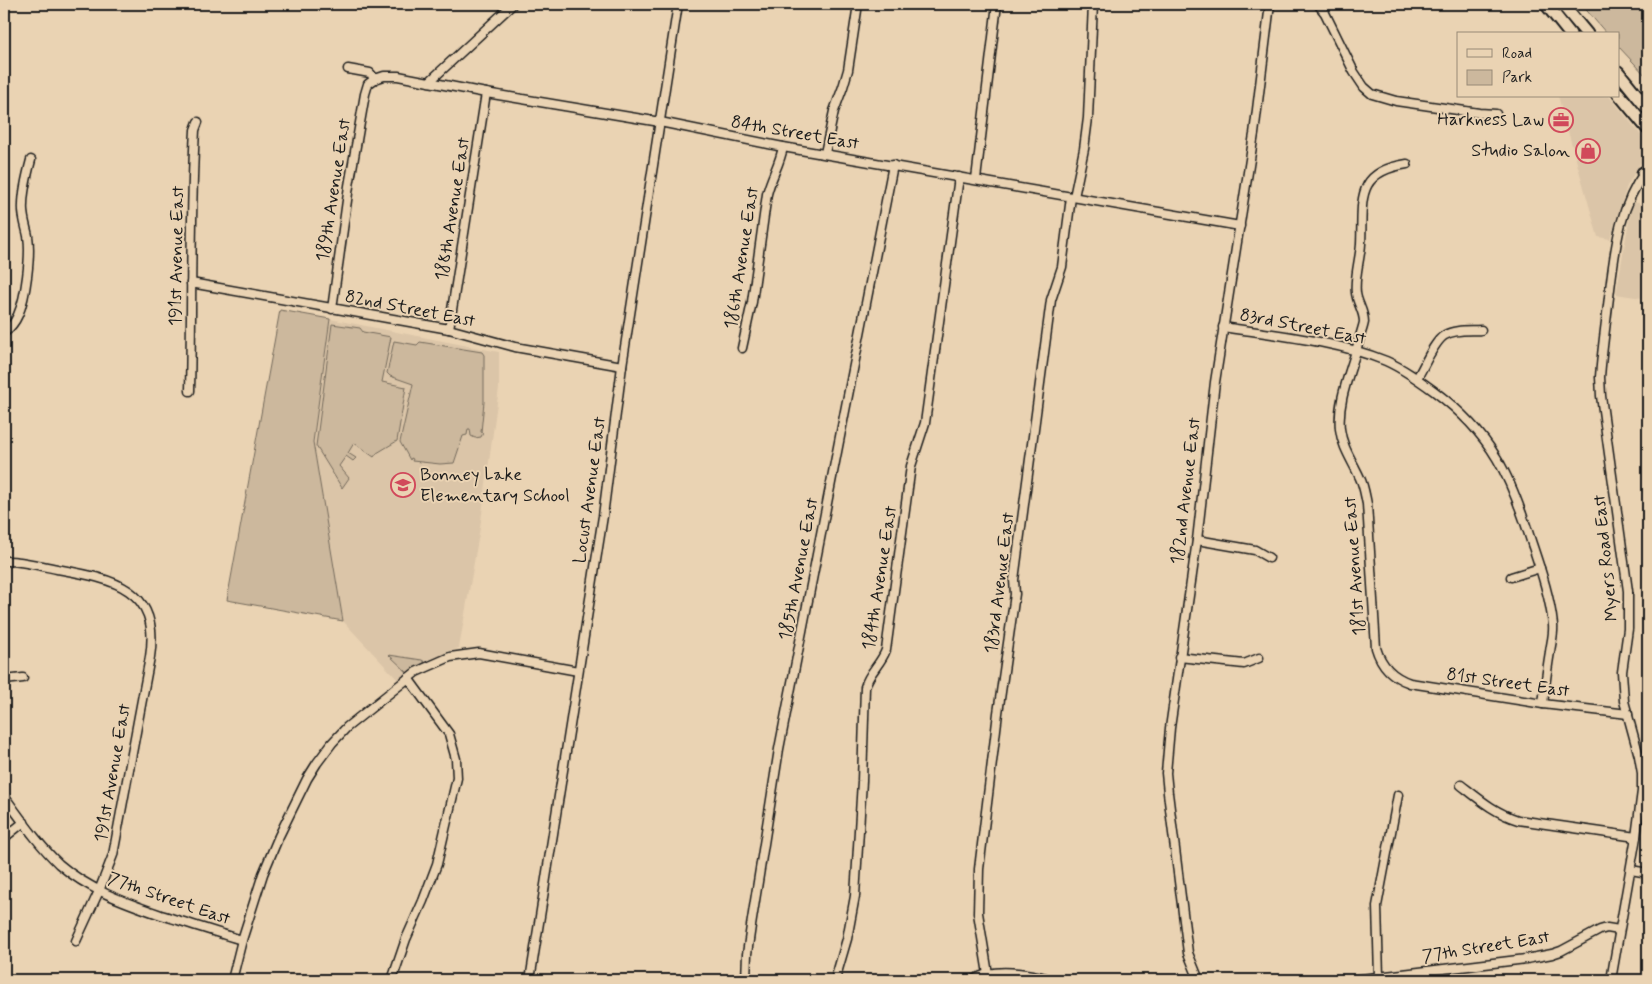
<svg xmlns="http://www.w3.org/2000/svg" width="1652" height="984" viewBox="0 0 1652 984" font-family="Mynerve,sans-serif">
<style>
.built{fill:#dbc5a8}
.green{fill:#ccb89d;stroke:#746a5c}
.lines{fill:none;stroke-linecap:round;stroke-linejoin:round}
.minor-casing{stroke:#1c1c1c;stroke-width:11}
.highway-casing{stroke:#1c1c1c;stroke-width:15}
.minor{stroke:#ead3b3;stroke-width:8}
.highway{stroke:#ead3b3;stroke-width:11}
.labels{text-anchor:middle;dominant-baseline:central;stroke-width:4;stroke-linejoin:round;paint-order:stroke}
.poi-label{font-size:18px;fill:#1c1c1c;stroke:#ead3b3;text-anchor:end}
.street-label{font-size:18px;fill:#1c1c1c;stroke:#ead3b3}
</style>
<rect width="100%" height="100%" fill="#ead3b3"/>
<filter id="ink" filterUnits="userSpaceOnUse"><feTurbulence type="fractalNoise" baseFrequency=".02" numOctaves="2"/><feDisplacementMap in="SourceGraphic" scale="10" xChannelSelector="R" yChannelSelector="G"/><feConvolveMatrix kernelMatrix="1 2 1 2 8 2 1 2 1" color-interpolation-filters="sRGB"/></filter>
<g filter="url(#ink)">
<g class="built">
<path d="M1558,96h51l36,44 2,12 -20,34 -17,53 -12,-2z"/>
<path d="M1635,202l13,4v93l-32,-5 15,-85z"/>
<path d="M330,319l169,33v36l-19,140 -21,120 -28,11 -33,21 -55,-59 -30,-179z"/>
</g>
<g class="green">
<path d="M1581,4h67v74l-30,-32v-12h-11z"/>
<path d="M280,310l50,9 -17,123 30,179 -116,-21z"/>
<path d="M332,324l28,4 3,4 28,5 -9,45 24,5 -9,54 -20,12 -3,4 -20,-14 -6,10 8,5 -3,3 -7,-5 -7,10 10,12 -7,10 -26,-42z"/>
<path d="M394,341l23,4 3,-3 62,10 2,3v47l-3,30 2,1 -2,4 -6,1 -4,-2 -1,-7h-2l-1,6 -4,1 -9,27 -14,1 -28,-3 1,-2 -2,-1 -1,2 -10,-18 13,-58 -23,-8 -3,-3z"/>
<path d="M389,655l33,5 3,2 -17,11z"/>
</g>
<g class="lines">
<defs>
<g id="minor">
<path d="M1318,4l7,9 29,59 10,15 8,7 24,7 83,12 17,1"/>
<path d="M348,69l22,4 5,6 9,-3h14l88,17 174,29 123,25 457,79"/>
<path d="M429,82l84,-78"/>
<path d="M825,153l9,-42 9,-24 5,-17 10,-66"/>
<path d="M1407,164c-53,8 -44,37 -46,80 -1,16 -7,33 -5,49 1,10 8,18 8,29 -1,6 -4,13 -5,18 -7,29 -22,59 -19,89 2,18 13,33 20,49 4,8 5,17 7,26l9,144c5,17 16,29 34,35l133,21 85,10"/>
<path d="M976,179l21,-175"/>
<path d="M1074,197l10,-48 4,-31 5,-114"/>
<path d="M191,283l258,46 66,18 107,19"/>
<path d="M332,309l17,-123 16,-92 3,-10 7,-5"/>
<path d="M1223,327c53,8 114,14 163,34 18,8 33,19 48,30 59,44 77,86 98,153 9,27 18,53 21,81 1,9 -2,18 -3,27 -3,17 -5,35 -7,52"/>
<path d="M449,329l37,-236"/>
<path d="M4,333c6,-5 11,-11 14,-18 8,-18 13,-60 10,-79 -2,-10 -6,-20 -5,-31 0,-15 4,-30 8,-45"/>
<path d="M742,348l10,-46 15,-108c4,-17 13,-30 16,-47"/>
<path d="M1417,378c7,-11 17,-37 28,-43 10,-6 25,-4 36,-5"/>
<path d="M190,391c2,-87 0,-174 5,-261l3,-8"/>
<path d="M1197,540l58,10 14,8"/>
<path d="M4,561c17,-1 36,5 53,8 55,10 104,18 93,88l-37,198 -14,36 -23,50"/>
<path d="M1511,577l29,-9"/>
<path d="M1179,657l65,7 15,-6"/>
<path d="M4,680l19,-2"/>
<path d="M1461,785c18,14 34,28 57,35l118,17"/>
<path d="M4,796c17,23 34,48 55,68 30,26 65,38 102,51 27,8 54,17 81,25"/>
<path d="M4,838l20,-16"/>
<path d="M1631,870l17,3"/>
<path d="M988,974l-10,-61 1,-44 19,-156 17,-119 -1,-14 37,-280 11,-33 9,-70"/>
<path d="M1379,977l-2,-71 21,-111"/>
<path d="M232,980l10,-40 21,-66 16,-38 28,-57 10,-16 15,-20 15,-16 69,-55 34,-15 29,-4 99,18"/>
<path d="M392,980l14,-41 17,-38 14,-37 20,-86 -1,-19 -7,-25 -41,-56"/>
<path d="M530,980l73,-464 19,-150 56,-362"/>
<path d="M746,980l1,-26 4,-28 28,-177 114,-584"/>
<path d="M835,980l12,-41 8,-43 7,-115 3,-94c4,-15 16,-23 21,-37l25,-184 14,-43 34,-246"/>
<path d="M973,980c4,-2 10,-5 15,-6 17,-4 47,0 64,6"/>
<path d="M1199,980l-11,-27 -20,-160 -2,-20 4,-45 27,-188 18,-158 39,-248 16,-130"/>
<path d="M1353,980l173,-21 26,-5 9,-3 39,-21 7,-2 12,2"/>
<path d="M1611,980l25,-143 6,-46v-18l-3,-17 -15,-55 -2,-29 6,-43v-38l-27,-195 -1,-19c2,-27 6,-54 9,-80 6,-47 9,-88 37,-127"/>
</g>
<g id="highway">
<path d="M1546,4l24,30"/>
<path d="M1562,4l25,30"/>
<path d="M1618,72l30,37"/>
<path d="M1618,93l30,36"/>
<path d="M1643,173l5,-2"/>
</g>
</defs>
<use href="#minor" class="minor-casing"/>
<use href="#highway" class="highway-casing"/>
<use href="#minor" class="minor"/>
<use href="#highway" class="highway"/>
</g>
</g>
<defs>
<symbol id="office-ring" viewBox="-11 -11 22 22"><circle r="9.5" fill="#ead3b3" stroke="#d1495b" stroke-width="1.5"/><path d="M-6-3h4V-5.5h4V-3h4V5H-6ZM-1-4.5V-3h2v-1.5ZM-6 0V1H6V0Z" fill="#d1495b"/></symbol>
<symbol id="shop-ring" viewBox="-11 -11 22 22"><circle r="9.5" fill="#ead3b3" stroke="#d1495b" stroke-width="1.5"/><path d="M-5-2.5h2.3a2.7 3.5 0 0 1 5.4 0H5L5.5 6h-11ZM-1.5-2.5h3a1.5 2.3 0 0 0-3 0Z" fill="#d1495b"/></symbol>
<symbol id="school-ring" viewBox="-11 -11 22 22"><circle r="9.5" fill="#ead3b3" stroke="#d1495b" stroke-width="1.5"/><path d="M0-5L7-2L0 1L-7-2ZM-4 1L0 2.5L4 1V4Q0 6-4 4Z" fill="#d1495b"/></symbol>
</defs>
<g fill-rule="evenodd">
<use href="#office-ring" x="1547" y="106" width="28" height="28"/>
<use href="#shop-ring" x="1574" y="137" width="28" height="28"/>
<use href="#school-ring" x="389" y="471" width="28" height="28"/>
</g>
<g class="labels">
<g class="poi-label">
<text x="1544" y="120">Harkness Law</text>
<text x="1570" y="151">Studio Salon</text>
<text x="420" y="475" text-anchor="start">Bonney Lake<tspan x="420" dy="21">Elementary School</tspan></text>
</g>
<g class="street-label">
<text transform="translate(795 133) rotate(10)">84th Street East</text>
<text transform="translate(334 190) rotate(-81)">189th Avenue East</text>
<text transform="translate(453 209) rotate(-81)">188th Avenue East</text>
<text transform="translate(177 256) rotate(-89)">191st Avenue East</text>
<text transform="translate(742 258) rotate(-81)">186th Avenue East</text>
<text transform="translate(410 309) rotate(11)">82nd Street East</text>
<text transform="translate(1303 327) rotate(11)">83rd Street East</text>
<text transform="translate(590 490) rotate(-82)">Locust Avenue East</text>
<text transform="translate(1186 491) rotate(-83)">182nd Avenue East</text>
<text transform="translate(1606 558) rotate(-96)">Myers Road East</text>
<text transform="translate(1355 566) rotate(-94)">181st Avenue East</text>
<text transform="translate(799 569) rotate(-79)">185th Avenue East</text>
<text transform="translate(880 578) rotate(-81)">184th Avenue East</text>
<text transform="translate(1000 583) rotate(-83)">183rd Avenue East</text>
<text transform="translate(1508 683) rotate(8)">81st Street East</text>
<text transform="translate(113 773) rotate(-80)">191st Avenue East</text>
<text transform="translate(169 899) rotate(19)">77th Street East</text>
<text transform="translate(1486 947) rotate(-9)">77th Street East</text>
</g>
</g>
<rect width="1652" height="984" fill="none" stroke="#ead3b3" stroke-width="20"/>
<rect x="10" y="10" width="1632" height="964" fill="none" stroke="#1c1c1c" stroke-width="2" filter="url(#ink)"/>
<rect x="1457" y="32" width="162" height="65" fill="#ead3b3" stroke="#988a77"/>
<rect x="1467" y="49" width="25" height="8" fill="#ead3b3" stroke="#988a77"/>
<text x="1502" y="58" font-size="15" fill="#1c1c1c">Road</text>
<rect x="1467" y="70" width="25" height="15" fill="#ccb89d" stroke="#988a77"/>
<text x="1502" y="82" font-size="15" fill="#1c1c1c">Park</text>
</svg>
